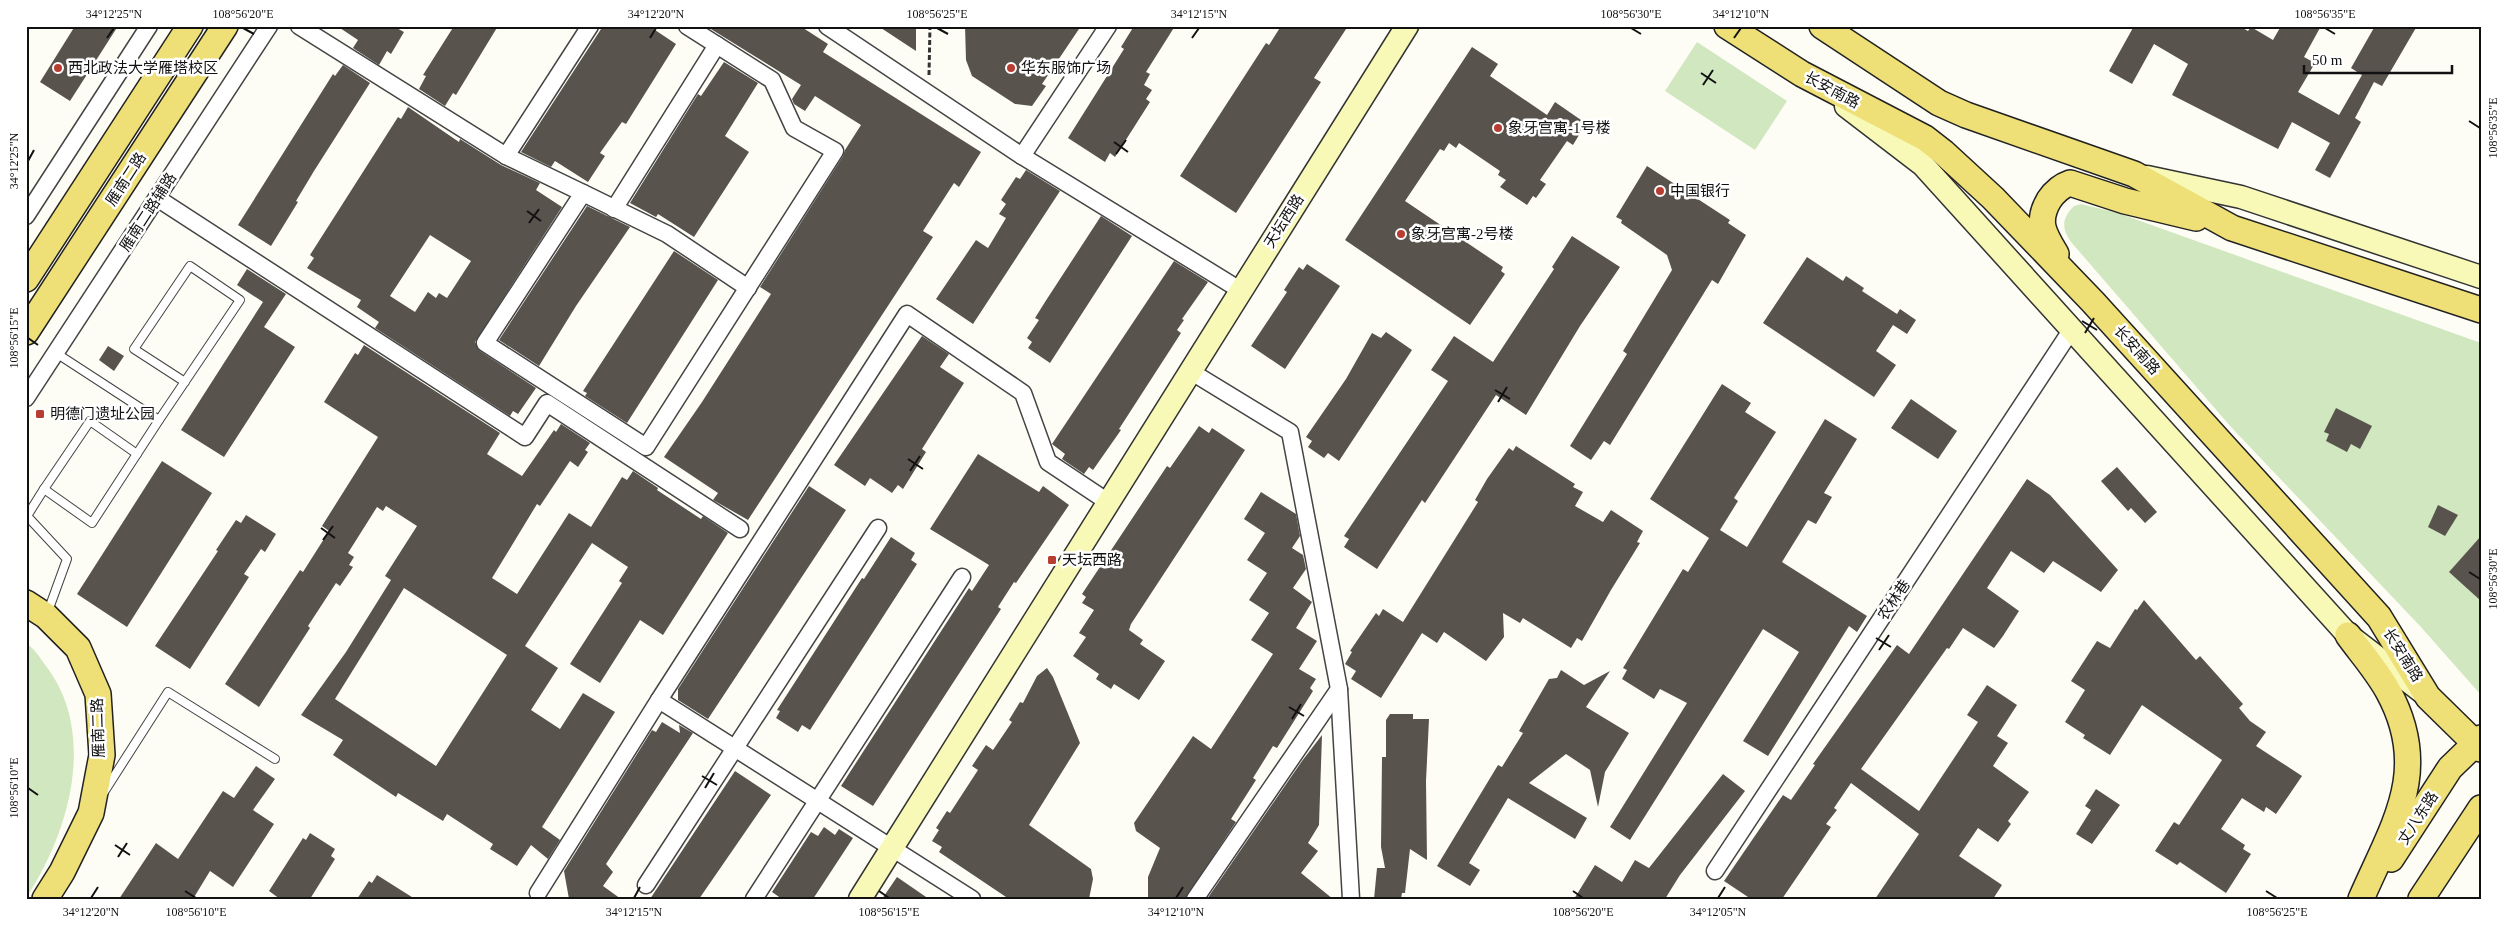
<svg xmlns="http://www.w3.org/2000/svg" width="2507" height="925" viewBox="0 0 2507 925" font-family="'Times New Roman','Noto Sans SC',serif">
<style>
.green{fill:#d0e7c0}
.building{fill:#59534e;fill-rule:evenodd}
.lines{fill:none;stroke-linecap:round;stroke-linejoin:round}
.lane-casing{stroke:#444;stroke-width:10}
.street-casing{stroke:#444;stroke-width:19}
.secondary-casing{stroke:#333;stroke-width:25}
.primary-casing{stroke:#222;stroke-width:28}
.path{stroke:#333;stroke-width:3;stroke-dasharray:5 2.5;stroke-linecap:butt}
.lane{stroke:#fff;stroke-width:8}
.street{stroke:#fff;stroke-width:16}
.secondary{stroke:#f8f9b6;stroke-width:22}
.primary{stroke:#eedf76;stroke-width:25}
.ticks{fill:none;stroke:#111;stroke-width:2}
.poi-dot{fill:#b73c32;stroke:#fff;stroke-width:2}
.labels{text-anchor:middle;dominant-baseline:central;stroke-width:5;stroke-linejoin:round;paint-order:stroke}
.poi-label{font-size:15px;fill:#111;stroke:#fff;text-anchor:start}
.street-label{font-size:15px;fill:#111;stroke:#fff}
.neatline{fill:none;stroke:#111;stroke-width:2}
.ticks-label{font-size:12px;text-anchor:middle;fill:#111}
</style>
<rect width="100%" height="100%" fill="#fefdf5"/>
<g class="green">
<path d="M1697,42l90,59 -32,49 -90,-59z"/>
<path d="M2081,204l37,9 363,130v352l-61,-69 -189,-199 -160,-185c-10,-14 -9,-24 3,-36z"/>
<path d="M26,643c9,6 14,15 20,23 52,68 23,167 -20,232z"/>
</g>
<g class="building">
<path d="M75,26h43l-48,75 -30,-19z"/>
<path d="M337,26h56l11,6 -13,22 -4,-3 -8,14 -26,-17 5,-8z"/>
<path d="M454,26h44l-42,69 -3,-2 -8,13 -26,-17 7,-13 -3,-1z"/>
<path d="M603,26h46l27,18 -50,80 -4,-2 -22,31 5,3 -17,26 -33,-21 -4,6 -30,-15z"/>
<path d="M706,26h94l28,18 -5,8 158,100 -22,35 -5,-4 -31,48 10,6 -185,283 -35,-20 5,-7 -54,-36 38,-55 69,-108 -11,-7 83,-131 2,-6 16,-25 -46,-29 -10,15 -11,-7 -2,-5 9,-14z"/>
<path d="M878,26h38v25z"/>
<path d="M965,26h116l-39,58 4,2 -14,20 -17,-2 -43,-28 -6,-16z"/>
<path d="M1134,26h41l-29,46 4,2 -6,11 8,5 -6,9 4,3 -35,55 -5,-4 -5,9 -37,-24 56,-89 -3,-2z"/>
<path d="M1281,26h67l-34,52 7,4 -85,131 -56,-37 86,-133 3,2z"/>
<path d="M2134,26h105l9,5 3,-4 22,13 8,-14h40l-17,31 11,6 -17,29 41,23 23,-40 -11,-7 24,-42h42l-35,60 -8,-4 -19,36 6,4 -31,56 -15,-8 15,-27 -38,-21 -14,27 -106,-54 16,-31 -34,-20 -22,40 -23,-13z"/>
<path d="M1472,47l26,17 -8,12 57,39 8,-13 26,18 -4,6 5,4 -9,15 -6,-4 -27,39 6,4 -10,14 -3,-2 -6,9 -27,-18 6,-7 -8,-5 2,-4 -41,-28 -3,5 -7,-5 -5,8 -4,-2 -35,52 98,66 -2,4 4,3 -35,51 -125,-85z"/>
<path d="M724,62l34,21 -33,53 24,16 -55,85 -36,-23 -2,3 -26,-14 68,-109 3,2z"/>
<path d="M343,65l27,18 -56,88 -18,30 2,1 -27,44 -33,-21 95,-151 2,2z"/>
<path d="M408,107l51,35 1,-3 41,26 39,18 -4,7 26,17 -87,135 5,9 56,37 -18,26 -5,-3 -3,5 -135,-88 4,-6 -22,-15 4,-7 -54,-32 7,-10 -4,-3 88,-138 3,2zM430,235l41,26 -24,37 -8,-5 -3,5 -8,-6 -13,20 -25,-16z"/>
<path d="M1647,166l83,54 -2,3 18,12 -28,49 -6,-4 -102,165 -6,-4 -13,19 -21,-14 57,-92 -4,-3 49,-81 -5,-15 -46,-32 1,-3 -6,-3z"/>
<path d="M1026,170l34,21 -87,133 -37,-25 40,-59 12,8 18,-30 -7,-4 7,-10 -5,-4 15,-23 4,2z"/>
<path d="M587,206l43,21 -54,79 -37,60 -40,-26z"/>
<path d="M1101,216l31,20 -82,127 -22,-15 4,-6 -5,-4 12,-18 -4,-2 10,-16z"/>
<path d="M1572,236l48,31 -40,59 -54,89 -30,-20 -71,108 -3,-3 -45,69 -33,-22 5,-8 -5,-3 104,-155 -17,-11 23,-34 39,26 61,-93 -2,-2z"/>
<path d="M674,251l44,29 -91,143 -42,-27 2,-3 -4,-2z"/>
<path d="M1807,257l36,24 3,-5 18,12 -2,3 35,23 3,-5 16,11 -9,14 -14,-9 -17,26 20,14 -22,32 -111,-74z"/>
<path d="M1174,261l34,21 -26,37 2,1 -7,10 4,3 -62,96 2,1 -28,40 -4,-3 -5,7 -22,-15 3,-5 -13,-10z"/>
<path d="M1307,264l33,22 -55,83 -34,-23 36,-54 -3,-2 15,-23 4,3z"/>
<path d="M247,269l39,25 -22,33 31,20 -71,110 -43,-27 82,-128 -26,-17z"/>
<path d="M1386,332l26,18 -73,111 -11,-8 -4,5 -16,-11 4,-6 -6,-4 40,-58 26,-46 9,5z"/>
<path d="M922,336l27,18 -9,13 24,16 -42,66 4,3 -23,37 -5,-4 -6,8 -22,-15 -5,8 -31,-21z"/>
<path d="M364,345l136,88 -13,21 35,22 32,-46 2,2 5,-8 29,19 -5,7 3,2 -10,15 -8,-6 -30,45 -3,-2 -45,74 25,16 52,-81 22,14 31,-50 5,3 6,-9 25,17 -1,2 44,29 2,-3 25,17 -65,102 -23,-15 -40,63 -30,-19 52,-81 -3,-2 9,-14 -36,-24 -67,103 33,22 -27,42 29,19 23,-36 32,19 -73,115 18,13 -12,19 -17,-14 -14,21 -27,-17 3,-5 -46,-30 -4,7 -45,-28 -2,4 -63,-42 10,-15 -42,-25 45,-63 45,-72 -6,-4 32,-50 -31,-20 -3,5 -6,-4 -29,46 6,4 -5,8 4,2 -13,19 -4,-3 -28,43 2,2 -51,79 -34,-23 75,-114 3,2 26,-41 -7,-5 56,-89 -54,-35 31,-49 3,2zM404,588l103,67 -71,111 -101,-67z"/>
<path d="M108,346l16,10 -10,15 -15,-11z"/>
<path d="M1722,384l29,19 -6,9 31,20 -42,66 4,3 -18,29 27,17 78,-128 32,20 -33,54 8,4 -16,27 -8,-4 -26,42 85,54 -10,16 -8,-6 -81,130 -25,-15 56,-89 -36,-23 -133,211 -20,-13 77,-124 -27,-14 -6,10 -32,-20 5,-9 -4,-2 60,-99 5,3 21,-34 -59,-39z"/>
<path d="M1911,399l46,32 -19,28 -47,-31z"/>
<path d="M2336,408l36,18 -12,23 -9,-5 -4,8 -21,-11 3,-7 -5,-2z"/>
<path d="M1199,426l10,7 3,-5 33,22 -114,174 -2,6 14,10 -3,4 25,17 -26,39 -25,-16 -3,5 -15,-10 3,-5 -26,-18 13,-19 -7,-4 15,-23 -12,-7 4,-6 -4,-3 85,-128 3,2z"/>
<path d="M1516,446l59,38 -2,3 10,5 -8,14 28,16 8,-12 32,21 -6,11 3,1 -29,47 -29,51 -5,-3 -6,10 -48,-30 -3,5 -17,-10 1,24 -18,24 -42,-29 -7,11 -15,-10 -41,65 -30,-19 5,-8 -11,-7 7,-12 -2,-1 26,-38 3,3 4,-7 20,13 75,-120 -3,-2 12,-21 22,-31 4,3z"/>
<path d="M978,454l61,38 4,-6 26,19 -53,78 -2,-1 -16,25 3,2 -128,197 -32,-20 128,-198 3,3 17,-26 -59,-36z"/>
<path d="M162,461l50,32 -85,134 -50,-33z"/>
<path d="M2117,467l40,45 -12,11 -14,-15 -3,3 -27,-30z"/>
<path d="M2027,479l23,16 68,75 -17,22 -48,-31 -9,12 -33,-22 -24,37 32,23 -16,25 -9,12 -31,-20 -14,21 -2,-1 -86,121 58,42 59,-89 -11,-7 20,-30 30,20 -20,31 11,7 -15,23 36,26 -21,29 3,3 -13,18 -20,-14 -19,28 43,29 -9,14h-118l44,-65 -68,-51 -17,25 3,2 -11,14 5,3 -49,72h-31l-27,-18 59,-86 8,5 24,-35 -2,-1 84,-119 12,9z"/>
<path d="M809,486l37,24 -138,209 -30,-19v-11z"/>
<path d="M1261,492l35,22 4,22 -8,12 11,7 3,14 -13,19 19,14 -16,26 21,13 -18,28 17,10 -6,9 3,3 -36,57 -4,-2 -20,32 3,2 -25,39 5,3 -51,77h-37v-22l12,-29 -24,-17 -2,-8 59,-87 18,13 62,-95 -22,-14 18,-27 -20,-13 18,-27 -20,-13 18,-27 -21,-14z"/>
<path d="M2438,505l20,10 -13,21 -17,-9z"/>
<path d="M246,515l30,19 -11,18 -4,-3 -17,25 5,3 -59,92 -35,-23 63,-95 -2,-1 20,-30 5,3z"/>
<path d="M2481,536v65l-32,-29z"/>
<path d="M891,537l24,16 -4,7 6,4 -107,166 -8,-5 -4,7 -22,-14 4,-7 -3,-1 85,-132 2,1z"/>
<path d="M2144,600l52,60 4,-4 43,48 -4,4 11,13 16,11 -10,14 46,30 -26,38 -10,-7 -2,5 -22,-14 -21,31 24,16 -2,4 8,5 -25,39 -46,-31 -3,3 -22,-14 19,-29 5,3 43,-65 -80,-55 -32,50 -27,-17 2,-3 -20,-13 20,-32 -14,-9 26,-40 13,7 25,-39 2,1z"/>
<path d="M1047,668l6,9 27,66 -51,82 62,44 2,10 -4,20h-80l-70,-47 3,-5 -10,-6 7,-11 -3,-2 11,-17 3,2 28,-43 -6,-4 14,-21 7,5 19,-28 -3,-2 11,-18 3,1 14,-27z"/>
<path d="M1561,670l23,15 26,-14 -24,36 43,26 -24,39 -7,35 -8,-37 -24,-16 -37,29 58,35 -12,21 -67,-41 -39,65 11,7 -10,16 -33,-20 61,-101 4,2 21,-34 -4,-2 30,-52 8,-1z"/>
<path d="M1390,714h23v5h16l-3,62 1,79 -17,-11 -5,44h-3l-1,6h-27l3,-31h8l-4,-21 1,-90h4v-37z"/>
<path d="M662,722l18,11 -1,-8 14,8 -87,131 7,8 -10,14 18,13h-52l-5,-28 88,-141 4,2z"/>
<path d="M1322,735l-3,90 -11,18 10,8 -17,22 32,26h-126l95,-138z"/>
<path d="M256,766l19,13 -22,31 21,14 -41,63 -23,-16 -17,28h-74l37,-56 22,16 45,-68 11,7z"/>
<path d="M735,771l36,24 -12,17 -60,87h-49z"/>
<path d="M1723,774l22,17 -65,84 -15,24h-91l21,-34 27,17 13,-22 14,8z"/>
<path d="M2096,789l24,16 -28,39 -16,-10 15,-24 -6,-4z"/>
<path d="M824,827l11,8 4,-6 14,9 -40,61h-31l-10,-7 39,-60 7,4z"/>
<path d="M310,833l25,16 -4,7 4,3 -25,40h-30l-11,-8 34,-53 3,2z"/>
<path d="M377,875l38,24h-58l12,-18 3,2z"/>
<path d="M897,877l32,22h-47z"/>
</g>
<g class="lines">
<defs>
<g id="lane">
<path d="M56,353l103,67 81,-120 -50,-34 -56,83 51,33"/>
<path d="M44,489l46,-68 47,33"/>
<path d="M47,614l20,-55 -40,-43 17,-27 48,34 67,-103"/>
<path d="M104,792l64,-100 107,67"/>
</g>
<g id="street">
<path d="M299,26l207,130 77,37 -98,150 161,104 189,-296 -41,-23 -22,-48 -85,-54"/>
<path d="M827,26l195,130 218,134"/>
<path d="M506,156l84,-130"/>
<path d="M1022,156l86,-130"/>
<path d="M583,193l84,41 81,54"/>
<path d="M157,198l368,239 22,-34 193,126"/>
<path d="M614,209l103,-164"/>
<path d="M26,216l123,-190"/>
<path d="M1190,371l100,61 49,257 -144,210"/>
<path d="M26,398l243,-372"/>
<path d="M1339,689l12,210"/>
<path d="M1715,871l357,-542"/>
<path d="M646,885l232,-357"/>
<path d="M538,893l121,-193"/>
<path d="M754,899l208,-322"/>
<path d="M972,899l-313,-199 248,-386 116,79 25,69 60,40"/>
</g>
<g id="secondary">
<path d="M1846,106l77,59 425,470 77,59"/>
<path d="M2147,177l94,20 240,80"/>
<path d="M860,899l547,-873"/>
</g>
<g id="primary">
<path d="M1727,26l75,48 123,64 18,14 50,46 100,104 286,315 49,80 53,52"/>
<path d="M1822,26l117,77 27,12 168,59 98,54 249,82"/>
<path d="M2056,254c-12,-20 -20,-32 -7,-54 6,-9 12,-14 21,-17l55,18 71,17"/>
<path d="M26,279l164,-253"/>
<path d="M26,332l199,-306"/>
<path d="M26,603l20,13 32,32 20,46 4,61 -11,58 -29,59 -17,27"/>
<path d="M2348,635c13,18 29,36 40,56 44,80 5,134 -27,208"/>
<path d="M2391,859l59,-91 31,-30"/>
<path d="M2421,899l60,-91"/>
</g>
</defs>
<use href="#lane" class="lane-casing"/>
<use href="#street" class="street-casing"/>
<use href="#secondary" class="secondary-casing"/>
<use href="#primary" class="primary-casing"/>
<path class="path" d="M929,75l1,-49"/>
<use href="#lane" class="lane"/>
<use href="#street" class="street"/>
<use href="#secondary" class="secondary"/>
<use href="#primary" class="primary"/>
</g>
<path class="ticks" d="M243,28l11,6M937,28l11,6M1631,28l10,6M2325,28l10,6M107,38l7,-10M650,38l6,-10M1192,38l7,-10M1734,38l7,-10M1701,73l15,10M1703,85l10,-15M2469,121l11,7M1114,142l14,10M1116,154l10,-14M28,161l6,-11M527,211l14,10M529,223l10,-14M2082,321l15,9M2085,333l9,-15M28,338l10,7M1495,390l15,9M1498,402l9,-15M908,459l15,10M910,471l10,-15M321,528l14,10M323,540l10,-14M2469,572l11,7M1876,638l15,9M1879,650l10,-15M1289,707l15,9M1292,719l9,-15M702,776l15,9M28,788l10,7M705,788l9,-15M115,845l15,10M118,857l9,-14M185,891l11,7M879,891l10,7M1573,891l10,7M2266,891l11,7M91,898l7,-11M634,898l6,-11M1176,898l7,-11M1718,898l7,-11"/>
<g class="poi-dot">
<circle cx="58" cy="68" r="5"/>
<circle cx="1011" cy="68" r="5"/>
<circle cx="1498" cy="128" r="5"/>
<circle cx="1660" cy="191" r="5"/>
<circle cx="1401" cy="234" r="5"/>
<rect x="35" y="409" width="10" height="10" rx="2.5"/>
<rect x="1047" y="555" width="10" height="10" rx="2.5"/>
</g>
<g class="labels">
<g class="poi-label">
<text x="68" y="68">西北政法大学雁塔校区</text>
<text x="1021" y="68">华东服饰广场</text>
<text x="1508" y="128">象牙宫寓-1号楼</text>
<text x="1670" y="191">中国银行</text>
<text x="1411" y="234">象牙宫寓-2号楼</text>
<text x="50" y="414">明德门遗址公园</text>
<text x="1062" y="560">天坛西路</text>
</g>
<g class="street-label">
<text transform="translate(1832 90) rotate(28)">长安南路</text>
<text transform="translate(126 179) rotate(-57)">雁南二路</text>
<text transform="translate(148 212) rotate(-57)">雁南二路辅路</text>
<text transform="translate(1284 221) rotate(-58)">天坛西路</text>
<text transform="translate(2137 350) rotate(48)">长安南路</text>
<text transform="translate(1894 600) rotate(-56)">农林巷</text>
<text transform="translate(2403 655) rotate(58)">长安南路</text>
<text transform="translate(98 728) rotate(-92)">雁南二路</text>
<text transform="translate(2418 818) rotate(-57)">丈八东路</text>
</g>
</g>
<rect width="2507" height="925" fill="none" stroke="#ffffff" stroke-width="55"/>
<path d="M2304 65v8h148v-8" fill="none" stroke="#111111" stroke-width="2.5"/>
<text x="2312" y="65" font-size="15" fill="#111111" stroke="#ffffff" stroke-width="4" paint-order="stroke">50 m</text>
<rect x="28" y="28" width="2452" height="870" class="neatline"/>
<g class="ticks-label">
<text x="114" y="18">34°12'25"N</text>
<text x="243" y="18">108°56'20"E</text>
<text x="656" y="18">34°12'20"N</text>
<text x="937" y="18">108°56'25"E</text>
<text x="1199" y="18">34°12'15"N</text>
<text x="1631" y="18">108°56'30"E</text>
<text x="1741" y="18">34°12'10"N</text>
<text x="2325" y="18">108°56'35"E</text>
<text transform="translate(2493 128) rotate(-90)" y="4">108°56'35"E</text>
<text transform="translate(14 161) rotate(-90)" y="4">34°12'25"N</text>
<text transform="translate(14 338) rotate(-90)" y="4">108°56'15"E</text>
<text transform="translate(2493 579) rotate(-90)" y="4">108°56'30"E</text>
<text transform="translate(14 788) rotate(-90)" y="4">108°56'10"E</text>
<text x="91" y="916">34°12'20"N</text>
<text x="196" y="916">108°56'10"E</text>
<text x="634" y="916">34°12'15"N</text>
<text x="889" y="916">108°56'15"E</text>
<text x="1176" y="916">34°12'10"N</text>
<text x="1583" y="916">108°56'20"E</text>
<text x="1718" y="916">34°12'05"N</text>
<text x="2277" y="916">108°56'25"E</text>
</g>
</svg>
